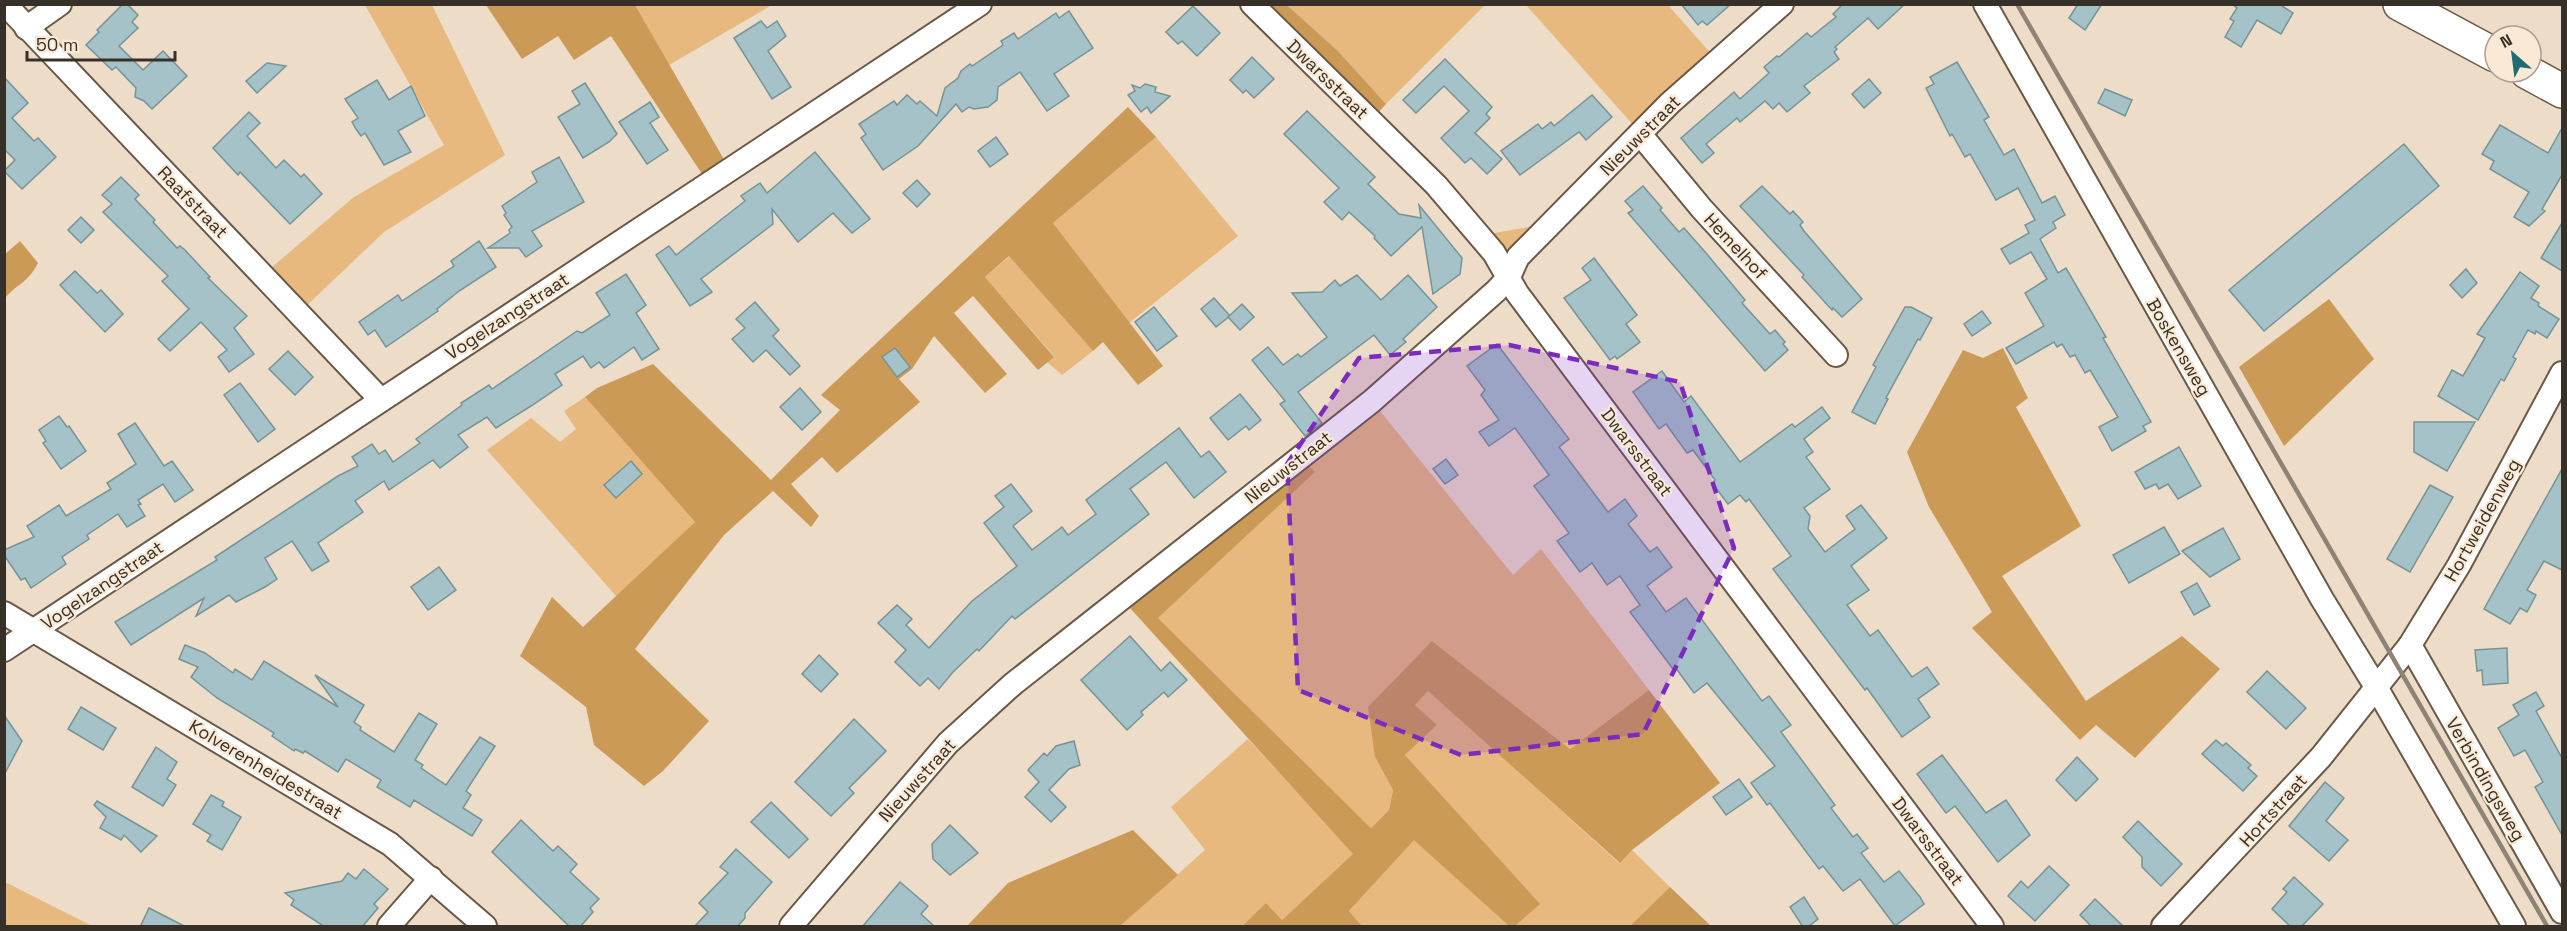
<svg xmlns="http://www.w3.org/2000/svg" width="2567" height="931" viewBox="0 0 2567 931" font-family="'Space Grotesk',sans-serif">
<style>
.green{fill:#e7b97e}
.forest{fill:#cc9a57}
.building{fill:#a4c2c7;stroke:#769498;stroke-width:1.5}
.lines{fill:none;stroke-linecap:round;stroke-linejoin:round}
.street-casing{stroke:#695a48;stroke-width:26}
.secondary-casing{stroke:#695a48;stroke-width:36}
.street{stroke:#fff;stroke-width:22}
.secondary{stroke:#fff;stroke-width:33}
.rail{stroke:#8f8375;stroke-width:4.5}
.marked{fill:#7b2cbf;fill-opacity:0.2;stroke:#7b2cbf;stroke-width:4.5;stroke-dasharray:12 8;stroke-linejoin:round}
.labels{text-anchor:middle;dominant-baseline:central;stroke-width:4.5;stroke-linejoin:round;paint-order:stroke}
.street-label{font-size:18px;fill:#363028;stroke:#fae9d4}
</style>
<rect width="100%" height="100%" fill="#eddcc7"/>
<g class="green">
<path d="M365,5h67l73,150 -121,77 -82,78 -32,-41 84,-72 90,-52z"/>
<path d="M635,5h137l-103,60z"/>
<path d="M1287,5h198l-99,99 -48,-53z"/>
<path d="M1526,5h142l46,52 -78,71z"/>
<path d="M1156,137l82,99 -109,87 -76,-100z"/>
<path d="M1540,225l-29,25 -8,-1 -14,-15z"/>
<path d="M1010,256l83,95 -31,24 -15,-13 7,-6 -69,-79z"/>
<path d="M585,397l110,125 -78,75 -130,-147 44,-32 29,24 16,-13 -12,-18z"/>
<path d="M1376,406l137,169 28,-26 108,141 -79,59 -138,-108 -57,116 18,33 -4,20 -18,18 -213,-210 156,-146 -9,-10z"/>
<path d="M1428,690l191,173 13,-13 38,37 -40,39h-115l24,-22 -134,-149 32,-30 -23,-20z"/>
<path d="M1248,739l106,115 -72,66 -16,-17 -24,23h-122l85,-76 -34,-43z"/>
<path d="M1414,839l95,87h-147l-13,-15z"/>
<path d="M5,882l87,44h-87z"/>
</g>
<g class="forest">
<path d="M486,5h149l91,158 -22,14 -93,-141 -37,24 -16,-24 -36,23z"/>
<path d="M1259,5h28l51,46 48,53 -12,13z"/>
<path d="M1128,107l28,30 -103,86 110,143 -25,19 -35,-43 -10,9 -84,-95 -24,21 69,80 -16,13 -65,-74 -19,17 53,61 -22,19 -51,-57 -22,33 -13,10 21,23 -83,71 -15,-16 -31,27 28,32 -8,11 -38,-36 -49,44 -89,114 74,72 -46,50 -19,15 -50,-41 -8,-38 -66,-51 32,-59 31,30 112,-105 -110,-125 12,-9 56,-24 118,116 69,-70 -19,-15z"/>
<path d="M20,241l18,22c-11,21 -19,19 -33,35v-44z"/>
<path d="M2329,299l45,60 -90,87 -45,-79z"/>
<path d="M2003,348l25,50 -12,9 65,119 -79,50 84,125 96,-65 38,33 -85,89 -39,-33 -16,15 -108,-112 20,-16 -63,-105 -22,-55 56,-102 20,8z"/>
<path d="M1305,462l10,10 -157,146 213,210 18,-18 4,-20 -18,-33 -7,-50 64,-66 138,108 79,-59 71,93 -88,67 -12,13 -192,-172 -13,14 22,20 -32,30 135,149 -25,22h-6l-95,-86 -65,71 13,15h-120l24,-23 16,17 71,-66 -223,-246z"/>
<path d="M1133,830l45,45 -58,51h-153l41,-43z"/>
<path d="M1670,887l41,39h-81z"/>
</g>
<g class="building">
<path d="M123,4h4l11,11 -6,7 6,6 -19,18 24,24 20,-19 24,25 -35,33 -8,-8 -9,-4 1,-9 -20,-21 -4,3 -26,-25 13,-13 -2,-2z"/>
<path d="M1681,4h50l-24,21 -5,-4 -4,4z"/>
<path d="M1843,4h62l-27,25 -10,-11 -33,29 2,2 -3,3 5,7 -35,27 6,7 -23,19 -8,-9 -6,6 -8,-8 -25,21 -3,-4 -31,26 8,9 -12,10 -21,-25 53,-46 6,7 29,-26 -5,-6 13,-11 2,1 28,-24 4,4 25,-20 -3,-3z"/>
<path d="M2078,4h24l-17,26 -16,-12z"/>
<path d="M2232,4h47l14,9 -12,21 -24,-14 -16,27 -16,-10 9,-16 -4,-2 7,-11z"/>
<path d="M1193,6l27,27 -23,23 -15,-15 -4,3 -12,-12z"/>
<path d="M1069,11l24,37 -39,26 15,22 -22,15 -27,-39 -22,15 -1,13 -9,7 -14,2 -5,-2 -7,5 -6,-8 -38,42 -35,24 -22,-32 5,-4 -7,-10 35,-23 3,4 10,-10 10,9 3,-3 17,15 8,-28 13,-10 3,-7 9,-7 2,2 31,-21 -2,-4 13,-8 4,6 38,-26 3,5z"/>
<path d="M761,21l6,7 10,-7 9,15 -18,15 23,36 -19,12 -38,-61z"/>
<path d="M1252,57l22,22 -20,19 -8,-8 -3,3 -13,-13z"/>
<path d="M1445,59l47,48 -6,7 4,4 -15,15 27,26 -15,15 -16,-16 -6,5 -24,-25 28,-27 -25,-25 -28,27 -13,-13z"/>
<path d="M1957,62l32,55 -5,3 20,35 10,-6 28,54 13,-7 10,19 -12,7 3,6 -16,11 18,34 8,-5 40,69 -3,1 48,84 -8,4 3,5 -34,20 -13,-24 19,-10 -28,-47 -5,3 -10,-18 -5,2 -8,-13 -5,3 -3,-5 -38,22 -10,-16 38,-22 -19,-33 22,-14 -16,-27 -21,12 -9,-15 28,-16 -4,-8 10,-5 -17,-32 -22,12 -26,-46 -5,3 -13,-23 -2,2 -24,-48 8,-4 -4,-7z"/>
<path d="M267,63l19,3 -29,27 -11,-12z"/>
<path d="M4,77l24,26 -16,15 22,23 4,-3 18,19 -34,32 -18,-18 11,-11 -11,-11z"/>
<path d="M1869,79l12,14 -17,15 -12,-14z"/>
<path d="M377,80l12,20 22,-14 14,30 -27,15 13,21 -27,13 -19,-32 -4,3 -5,-7 -4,-7 6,-4 -13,-19z"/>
<path d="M585,83l32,51 -8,8 -26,16 -25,-41 22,-13 -8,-13z"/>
<path d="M1145,84l11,3 -1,5 15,4 -19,17 -4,-6 -6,5 -13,-17 7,-4 -3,-6 8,3z"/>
<path d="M2105,89l27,11 -7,16 -27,-13z"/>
<path d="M1592,95l20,22 -26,23 -7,-8 -59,43 -19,-24 37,-27 4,5 9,-7 3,4z"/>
<path d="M650,102l9,15 -9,6 18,27 -21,14 -28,-42z"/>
<path d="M1307,111l68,66 -7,7 31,30 22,4 -2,-13 43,53 -2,16 -27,20 -11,-67 -31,29 -17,-18 1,-2 -26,-24 -7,8 -18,-18 15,-14 -55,-54z"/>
<path d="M249,112l11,11 -13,13 29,32 8,-8 17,17 3,-3 18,20 -32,30 -50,-52 -2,3 -25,-27z"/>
<path d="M2500,125l48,28 14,-25v47l-20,34 3,2 -16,15 -15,-9 15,-25 -39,-23 4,-8 -12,-7z"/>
<path d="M996,137l12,17 -18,13 -12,-16z"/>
<path d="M2404,144l35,42 -175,145 -35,-41z"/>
<path d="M815,152l55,67 -18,14 -19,-20 -35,29 -26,-33 1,15 -72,55 11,13 -22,14 -34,-51 13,-9 7,9 69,-54 -4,-5 19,-13 7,10z"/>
<path d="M559,157l25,45 -52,29 10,15 -16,11 -7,-9h-31l22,-15 -1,-3 3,-3 -8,-12 2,-2 -4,-7 35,-24 -5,-10z"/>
<path d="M121,177l18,18 -4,4 20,21 -2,2 24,26 3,-2 5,4 25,27 -2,1 39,38 -13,12 20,26 -25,18 -11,-15 9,-7 -26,-28 -31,29 -12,-12 31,-30 -27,-28 6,-5 -65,-64 9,-8 -10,-9z"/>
<path d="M917,180l13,14 -13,13 -14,-14z"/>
<path d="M1643,186l19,22 -2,2 19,22 5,-4 22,25 39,47 -3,3 28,31 5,-4 10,12 -2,2 5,6 -23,21 -137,-158 5,-3 -8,-9z"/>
<path d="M1762,186l28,28 3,-3 10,11 -3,3 4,6 58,68 -20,18 -9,-9 -1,2 -30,-33 2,-2 -64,-69z"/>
<path d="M81,217l13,13 -13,13 -13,-13z"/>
<path d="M2562,223v48l-21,-13z"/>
<path d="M479,241l17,26 -37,24 -22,18 1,2 -52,36 -11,-17 -7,5 -9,-13 39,-27 4,6 52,-35 -3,-5z"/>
<path d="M1594,258l43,57 -11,9 14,18 -23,17 -2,-3 -5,4 -46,-62 27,-18 -9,-12z"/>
<path d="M2466,269l11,14 -15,15 -12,-13z"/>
<path d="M75,271l22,22 4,-3 22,24 -18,18 -45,-47z"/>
<path d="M2520,272l19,14 -8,12 8,5 -1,3 21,13 -12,19 -11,-7 -1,3 -7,-4 -15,27 3,2 -12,22 -3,-2 -23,41 -40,-24 14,-26 11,6 22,-38 -8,-4z"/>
<path d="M626,274l20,31 -10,8 23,36 -17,11 -8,-13 -30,21 -5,-6 -8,6 -8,-12 -28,18 7,11 -31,21 -35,22 -9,-11 -29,18 10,12 -28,21 -7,-8 -44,30 -5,-9 -29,20 8,11 -45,31 11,18 -17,10 -20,-30 -27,17 12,21 -12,8 -29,15 -7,-7 -33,21 8,-18 -73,47 -16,-23 102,-62 -2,-3 123,-81 20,-10 -6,-9 20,-13 7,10 6,-4 8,12 27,-19 -4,-4 46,-34 -1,-2 28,-18 3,4 85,-58 5,2 28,-18 -14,-22z"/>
<path d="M1357,275l24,25 27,-25 29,32 -34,32 3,3 -16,13 -16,-20 -76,57 24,31 -17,13 -25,-32 5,-3 -33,-41 16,-13 15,18 15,-11 3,3 26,-20 -35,-44 30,-1 13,-12 5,6z"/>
<path d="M1214,298l16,18 -14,11 -15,-18z"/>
<path d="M755,302l24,28 -6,6 27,30 -10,9 -24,-25 -13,12 -21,-23 13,-11 -9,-9z"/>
<path d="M1242,304l12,13 -14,13 -12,-13z"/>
<path d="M1154,307l23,29 -20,15 -22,-29z"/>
<path d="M1905,307h6l21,11 -12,22 -2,-1 -32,59 2,1 -13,25 -23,-12 24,-45 -3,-2z"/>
<path d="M1982,311l9,12 -19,13 -8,-12z"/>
<path d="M1497,344l72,95 -10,8 49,65 17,-13 12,17 -9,8 22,28 7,-5 15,20 -25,19 19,26 20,-14 76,103 7,-5 22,29 -10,7 54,73 -4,3 22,29 4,-3 11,14 -7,5 23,29 15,-11 21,26 4,7 -29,22 -35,-47 -17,12 -20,-25 -4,3 -49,-66 -3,2 -16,-22 24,-17 -68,-83 -13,10 -19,-26 -2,2 -43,-57 10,-7 -20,-29 -13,9 -15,-22 -12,9 -23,-31 12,-8 -35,-47 15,-11 -34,-47 -26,18 -10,-14 20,-12 -18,-25 4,-5 -18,-24z"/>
<path d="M895,348l15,19 -13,10 -15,-20z"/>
<path d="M288,351l25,26 -18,18 -26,-26z"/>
<path d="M1662,371l22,31 7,-6 49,66 52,-38 3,3 27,-20 8,11 -26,21 9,13 -7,5 24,32 -26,19 6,8 -2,13 17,23 30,-23 -9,-13 15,-11 26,33 -36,28 18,24 -22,15 23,31 8,-6 34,47 15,-10 12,17 -21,15 12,18 -28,20 -35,-49 -2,2 -92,-121 18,-13 -42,-57 -3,3 -6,-7 -12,9 -16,-21 3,-3 -22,-30 -6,3 -21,-29 -7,5 -26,-37z"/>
<path d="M240,383l35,46 -17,13 -34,-47z"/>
<path d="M800,388l21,24 -19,18 -22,-23z"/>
<path d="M1240,394l21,26 -12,10 -3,-4 -18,14 -18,-22z"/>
<path d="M59,416l8,11 2,-1 17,25 -25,18 -18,-26 3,-2 -7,-11z"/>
<path d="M2414,422h61l-28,49 -33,-19z"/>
<path d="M135,423l29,43 8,-5 21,29 -18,12 -12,-18 -25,16 3,4 -3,1 7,11 -18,11 -9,-13 -31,21 2,4 -27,18 4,7 -35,24 -6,-10 -4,2 -17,-25v-5l30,-13 -7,-11 32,-21 7,11 45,-27 -4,-6 29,-19 -18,-30z"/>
<path d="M1179,428l22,29 8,-6 17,21 -32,26 -28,-36 -36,27 19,25 -134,105 -3,-3 -33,35 -2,-2 -24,23 -14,17 -11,-11 -8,8 -25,-24 11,-12 -28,-27 19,-18 15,14 -6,6 23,23 43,-47 45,-35 -33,-43 20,-16 -9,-11 16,-12 21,27 -19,15 19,24 30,-23 6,8 28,-21 -10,-14z"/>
<path d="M2179,447l22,39 -23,13 -10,-15 -9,5 -3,-5 -11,5 -10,-17z"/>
<path d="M1446,459l12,16 -13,9 -12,-15z"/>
<path d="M631,461l11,13 -26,24 -12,-13z"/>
<path d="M2562,469v101l-18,-9 -17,29 9,5 -9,17 -7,-4 -10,16 -26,-15z"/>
<path d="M2430,485l23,12 -43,75 -23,-13z"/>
<path d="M2164,527l16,27 -51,29 -16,-28z"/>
<path d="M2223,528l17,31 -30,18 -28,-26z"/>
<path d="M439,567l17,23 -28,20 -17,-23z"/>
<path d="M2197,583l13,23 -16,9 -13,-23z"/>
<path d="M1130,636l31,35 9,-9 17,18 -19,17 -4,-5 -23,20 2,3 -16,15 -46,-50z"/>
<path d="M185,645l20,8 28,20 2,-4 17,11 12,-19 74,46 -23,-32 49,30 -10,17 7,5 -1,3 34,22 25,-39 18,11 -22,36 8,5 -2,3 25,17 34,-48 15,9 -29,45 5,4 -8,13 19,12 -10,16 -58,-36 -4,7 -33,-20 4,-7 -35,-21 -8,13 -33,-21 -2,2 -8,-4 -1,2 -22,-15 2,-3 -57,-35 -26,-21 7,-10 -19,-8z"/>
<path d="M2507,648l1,35 -25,2 -1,-15 -5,1 -2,-21z"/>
<path d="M819,655l19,19 -17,18 -19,-18z"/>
<path d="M2267,671l39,37 -20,21 -39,-37z"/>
<path d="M2536,692l8,14 -8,5 26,47v77l-27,-48 8,-5 -18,-32 -11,6 -16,-28 21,-13 -6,-10z"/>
<path d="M81,707l35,21 -13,22 -35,-21z"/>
<path d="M4,715l18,26 -18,34z"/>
<path d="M854,719l32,32 -37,37 5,5 -23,23 -36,-34z"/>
<path d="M2216,740l7,6 3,-3 25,22 -3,3 9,8 -14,15 -41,-37z"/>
<path d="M1074,741l6,24 -11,4 -20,21 17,17 -15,15 -26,-25 14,-15 -11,-12 16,-17 3,3 9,-10z"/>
<path d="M156,747l21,15 -10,17 9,6 -13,21 -31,-19z"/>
<path d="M1942,755l44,58 20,-13 24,35 -32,27 -43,-56 -9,7 -29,-39z"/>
<path d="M2077,757l21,22 -22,22 -20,-21z"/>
<path d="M1739,779l13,18 -26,18 -13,-18z"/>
<path d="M2325,782l19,16 -18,23 22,19 -19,21 -40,-35z"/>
<path d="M211,795l13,7 -2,4 19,11 -19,33 -15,-9 4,-6 -18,-11z"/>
<path d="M97,801l60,35 -16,16 -17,-17 -3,5 -21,-12 6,-11 -12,-12z"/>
<path d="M771,802l37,37 -19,19 -38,-36z"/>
<path d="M521,820l32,31 5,-5 19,18 -7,8 29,27 -9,9 3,4 -13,15h-10l-78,-75z"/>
<path d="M2138,821l44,43 -21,22 -19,-19v-10l-19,-20z"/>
<path d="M950,825l28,28 -28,22 -17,-16 -1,-15z"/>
<path d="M736,849l36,33 -27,31v5l-8,9h-43l14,-15 -9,-9 29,-30 -8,-6z"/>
<path d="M2049,866l20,19 -34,36 -27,-25 13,-15 7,7z"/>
<path d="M364,869l24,20 -14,15 4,4 -16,19h-37l-34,-22 3,-5 -9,-7 57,-12 6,-8 8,6z"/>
<path d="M2294,877l29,27 -22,23h-10l-19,-18 15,-17 -4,-3z"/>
<path d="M900,882l28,24 -7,8 14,13h-73z"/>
<path d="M1804,897l14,22 -10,8h-5l-13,-20z"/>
<path d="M2095,899l29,28h-32l-12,-12z"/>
<path d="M149,908l37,19h-46z"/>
</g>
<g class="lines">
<defs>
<g id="street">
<path d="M5,4l376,396"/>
<path d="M1252,4l184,181 58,68 23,40 475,633"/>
<path d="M1985,4l337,595 54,88 138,239"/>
<path d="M26,28l34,-24"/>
<path d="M1640,134l62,75 134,146"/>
<path d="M4,613l386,231 95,82"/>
<path d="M2410,645l152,267"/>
<path d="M4,650l976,-646"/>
<path d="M389,926l42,-48"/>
<path d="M791,926l157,-183 65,-59 359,-283 124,-110 13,-14 9,-20 152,-154 112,-99"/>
<path d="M2163,926l158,-169 89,-112 49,-80 103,-192"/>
</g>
<g id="secondary">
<path d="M2400,4l95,51"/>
<path d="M2527,72l35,19"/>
</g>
</defs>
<use href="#street" class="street-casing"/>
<use href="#secondary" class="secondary-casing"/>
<use href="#street" class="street"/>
<use href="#secondary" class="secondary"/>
<path class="rail" d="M2017,4l530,922"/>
</g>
<path class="marked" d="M1509,345l171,37 54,166 -91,186 -182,21 -163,-65 -11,-226 72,-106z"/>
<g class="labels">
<g class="street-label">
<text transform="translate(1328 79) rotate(44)">Dwarsstraat</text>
<text transform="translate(1640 135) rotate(-45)">Nieuwstraat</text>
<text transform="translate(193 202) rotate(46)">Raafstraat</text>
<text transform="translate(1736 246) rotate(47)">Hemelhof</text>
<text transform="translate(507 316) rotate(-33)">Vogelzangstraat</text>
<text transform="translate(2179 347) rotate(60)">Boskensweg</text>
<text transform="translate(1637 452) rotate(53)">Dwarsstraat</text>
<text transform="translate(1288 467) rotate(-38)">Nieuwstraat</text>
<text transform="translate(2482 520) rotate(-61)">Hortweidenweg</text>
<text transform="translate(102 585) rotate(-34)">Vogelzangstraat</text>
<text transform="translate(266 769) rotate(31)">Kolverenheidestraat</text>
<text transform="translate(2486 779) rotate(60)">Verbindingsweg</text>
<text transform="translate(917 780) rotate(-48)">Nieuwstraat</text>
<text transform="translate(2273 810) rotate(-48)">Hortstraat</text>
<text transform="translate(1928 841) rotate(53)">Dwarsstraat</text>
</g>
</g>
<rect width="2567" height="931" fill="none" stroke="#363028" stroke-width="12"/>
<g transform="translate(2513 54) rotate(332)"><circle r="28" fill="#fae9d4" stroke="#ac9f8f" stroke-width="1.5"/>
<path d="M0-4.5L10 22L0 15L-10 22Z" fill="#206a73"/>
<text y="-9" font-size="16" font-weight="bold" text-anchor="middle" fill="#363028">N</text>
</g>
<path d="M27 51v9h148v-9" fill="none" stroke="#363028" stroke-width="3"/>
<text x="36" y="51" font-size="18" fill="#363028" stroke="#fae9d4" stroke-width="4.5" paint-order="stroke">50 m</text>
</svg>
